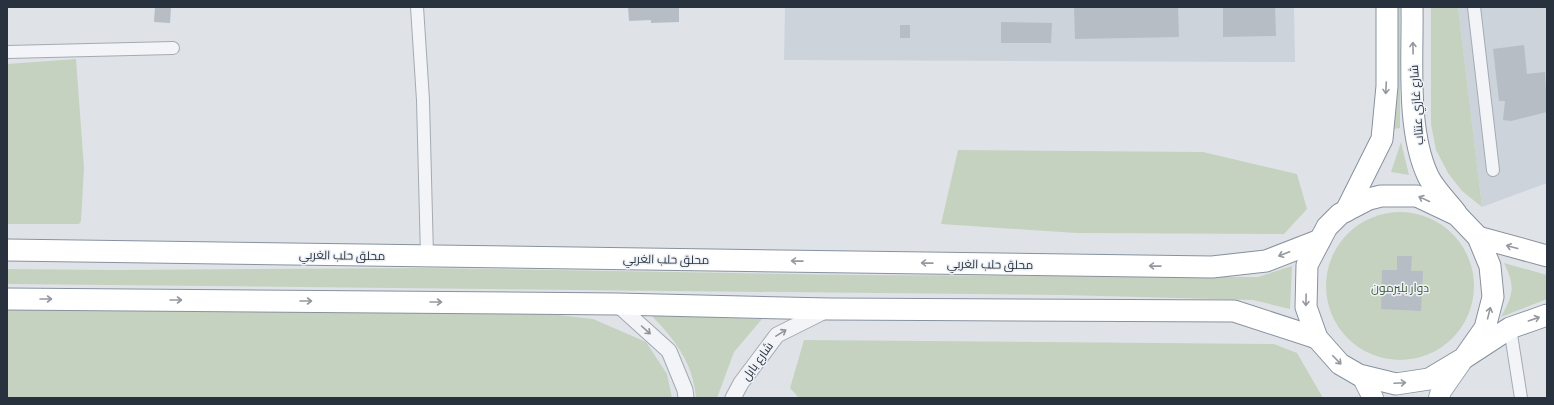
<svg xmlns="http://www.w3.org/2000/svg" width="1554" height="405" viewBox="0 0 1554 405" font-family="'Titillium Web',Cairo,sans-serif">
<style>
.built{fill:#cdd3da}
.green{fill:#c6d2c0}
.building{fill:#b6bdc5}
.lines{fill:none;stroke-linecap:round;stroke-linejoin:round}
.minor-casing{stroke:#a4aab2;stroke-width:14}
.tertiary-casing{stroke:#a4aab2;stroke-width:17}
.primary-casing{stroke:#9fa9b4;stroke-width:22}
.trunk-casing{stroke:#87929f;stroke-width:23}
.minor{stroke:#f2f4f7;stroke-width:12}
.tertiary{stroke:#f2f4f7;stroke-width:15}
.primary{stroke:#fff;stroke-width:20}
.trunk{stroke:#fff;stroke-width:21}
.oneway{stroke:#94989f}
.oneway2{stroke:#8d939b}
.labels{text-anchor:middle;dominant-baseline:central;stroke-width:3;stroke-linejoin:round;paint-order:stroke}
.street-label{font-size:12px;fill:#28323f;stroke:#eef2f6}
.park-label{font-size:12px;fill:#3f5b36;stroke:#eef2f6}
</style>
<rect width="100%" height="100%" fill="#dfe3e8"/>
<g class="built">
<path d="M785,7h509l1,55 -511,-2z"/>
<path d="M1458,7h89v176l-65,24z"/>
</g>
<g class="green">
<path d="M1394,7h6v121l-6,1z"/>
<path d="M1431,7h27l24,200 -20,-16 -14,-18 -12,-23 -5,-26z"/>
<path d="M76,59l8,109 -3,53 -2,3h-72v-160z"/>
<path d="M1401,142l8,33 -18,-3z"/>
<path d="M958,150l245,2 94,22 10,35 -23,25 -208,-1 -135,-9z"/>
<circle cx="1400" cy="286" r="74"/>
<path d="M1504,263l43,12v24l-46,18c12,-23 15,-29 3,-54z"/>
<path d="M1292,266l-2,43 -37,-9 -190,-5 -1056,-11v-15l108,1 311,-2 432,7 400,2z"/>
<path d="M508,309l85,10 53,23 21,32 5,24h-665v-88z"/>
<path d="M651,315l111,4 -28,33 -17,46h-21c-3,-36 -21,-58 -45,-83z"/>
<path d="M804,340l470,4 23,9 26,45h-524l-9,-10z"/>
</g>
<g class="building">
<path d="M155,7h16l-1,16 -16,-1z"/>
<path d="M628,7l51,1v14l-28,1v-3l-22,1z"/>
<path d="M1074,7h104l1,30 -104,2z"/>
<path d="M1223,7h52l1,29 -53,1z"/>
<path d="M1001,22l51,1 -1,20h-50z"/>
<rect x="900" y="25" width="10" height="13"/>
<path d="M1524,45l3,29 18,-2 2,40 -36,9 -8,-1 2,-19h-6l-6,-52z"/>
<path d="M1397,256h15l-1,15h12l-2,40 -40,-2 1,-39h15z"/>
</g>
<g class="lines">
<defs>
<g id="minor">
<path d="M417,7l6,93 4,156"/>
<path d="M1474,7l19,163"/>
<path d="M7,52l166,-4"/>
<path d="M1510,328l11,70"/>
</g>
<g id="tertiary">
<path d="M617,304l52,47 16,39 1,8"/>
<path d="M733,398l8,-15 36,-48 50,-25"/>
</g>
<g id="primary">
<path d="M1362,376l11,22"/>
<path d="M1439,398l2,-7 23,-33"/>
</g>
<g id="trunk">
<path d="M1412,7c1,51 -6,122 16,169 6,13 19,25 28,37"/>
<path d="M1346,211l36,-72 5,-53v-79"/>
<path d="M1478,237l69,19"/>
<path d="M7,250l1205,17 54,-6 54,-21"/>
<path d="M7,299l610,5 212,5 405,2 83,27"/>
<path d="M1464,358l21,-30 8,-31 -3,-31 -12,-29 -21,-22 -40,-19h-36l-12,3 -29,15 -13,13 -20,38 -1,42 11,31 23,26 19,11 37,9 33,-5 35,-21 46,-30 37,-13"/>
</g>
</defs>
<use href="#minor" class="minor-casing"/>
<use href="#tertiary" class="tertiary-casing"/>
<use href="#primary" class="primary-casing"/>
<use href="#trunk" class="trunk-casing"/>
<use href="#minor" class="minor"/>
<use href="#tertiary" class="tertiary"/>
<use href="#primary" class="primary"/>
<use href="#trunk" class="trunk"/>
</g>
<defs><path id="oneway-shaft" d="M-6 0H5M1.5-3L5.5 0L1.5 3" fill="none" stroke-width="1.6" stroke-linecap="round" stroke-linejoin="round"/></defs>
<g class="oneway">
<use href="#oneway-shaft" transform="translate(1413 48) rotate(-91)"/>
<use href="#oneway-shaft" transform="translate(1386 88) rotate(93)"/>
<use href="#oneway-shaft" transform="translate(1424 199) rotate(-155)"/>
<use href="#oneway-shaft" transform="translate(1512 247) rotate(-165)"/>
<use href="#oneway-shaft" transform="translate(1284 254) rotate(159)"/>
<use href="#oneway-shaft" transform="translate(797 261) rotate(-179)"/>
<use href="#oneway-shaft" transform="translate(927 263) rotate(-179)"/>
<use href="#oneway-shaft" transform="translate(1155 266) rotate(-179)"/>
<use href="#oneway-shaft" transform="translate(46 299)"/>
<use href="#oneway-shaft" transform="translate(176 300)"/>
<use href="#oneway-shaft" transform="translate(1306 300) rotate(91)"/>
<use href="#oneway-shaft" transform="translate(306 301)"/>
<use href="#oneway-shaft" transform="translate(436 302)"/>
<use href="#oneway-shaft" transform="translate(1489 313) rotate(-76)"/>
<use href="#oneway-shaft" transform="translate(1534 319) rotate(-19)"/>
<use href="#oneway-shaft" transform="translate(1337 360) rotate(46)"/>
<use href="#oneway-shaft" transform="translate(1400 383) rotate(-3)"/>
</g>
<g class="oneway2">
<use href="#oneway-shaft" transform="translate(646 330) rotate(42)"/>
<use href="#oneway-shaft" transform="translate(781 333) rotate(-31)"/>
</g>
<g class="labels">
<g class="street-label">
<text transform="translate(1416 105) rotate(-94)">شارع غازي عنتاب</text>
<text transform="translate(342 255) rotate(1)">محلق حلب الغربي</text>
<text transform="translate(666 259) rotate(1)">محلق حلب الغربي</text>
<text transform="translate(990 264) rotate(1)">محلق حلب الغربي</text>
<text transform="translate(757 361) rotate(-54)">شارع بابل</text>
</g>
<g class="park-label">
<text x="1400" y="287">دوار بليرمون</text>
</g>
</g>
<rect width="1554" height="405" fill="none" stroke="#28323f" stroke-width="16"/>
</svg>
